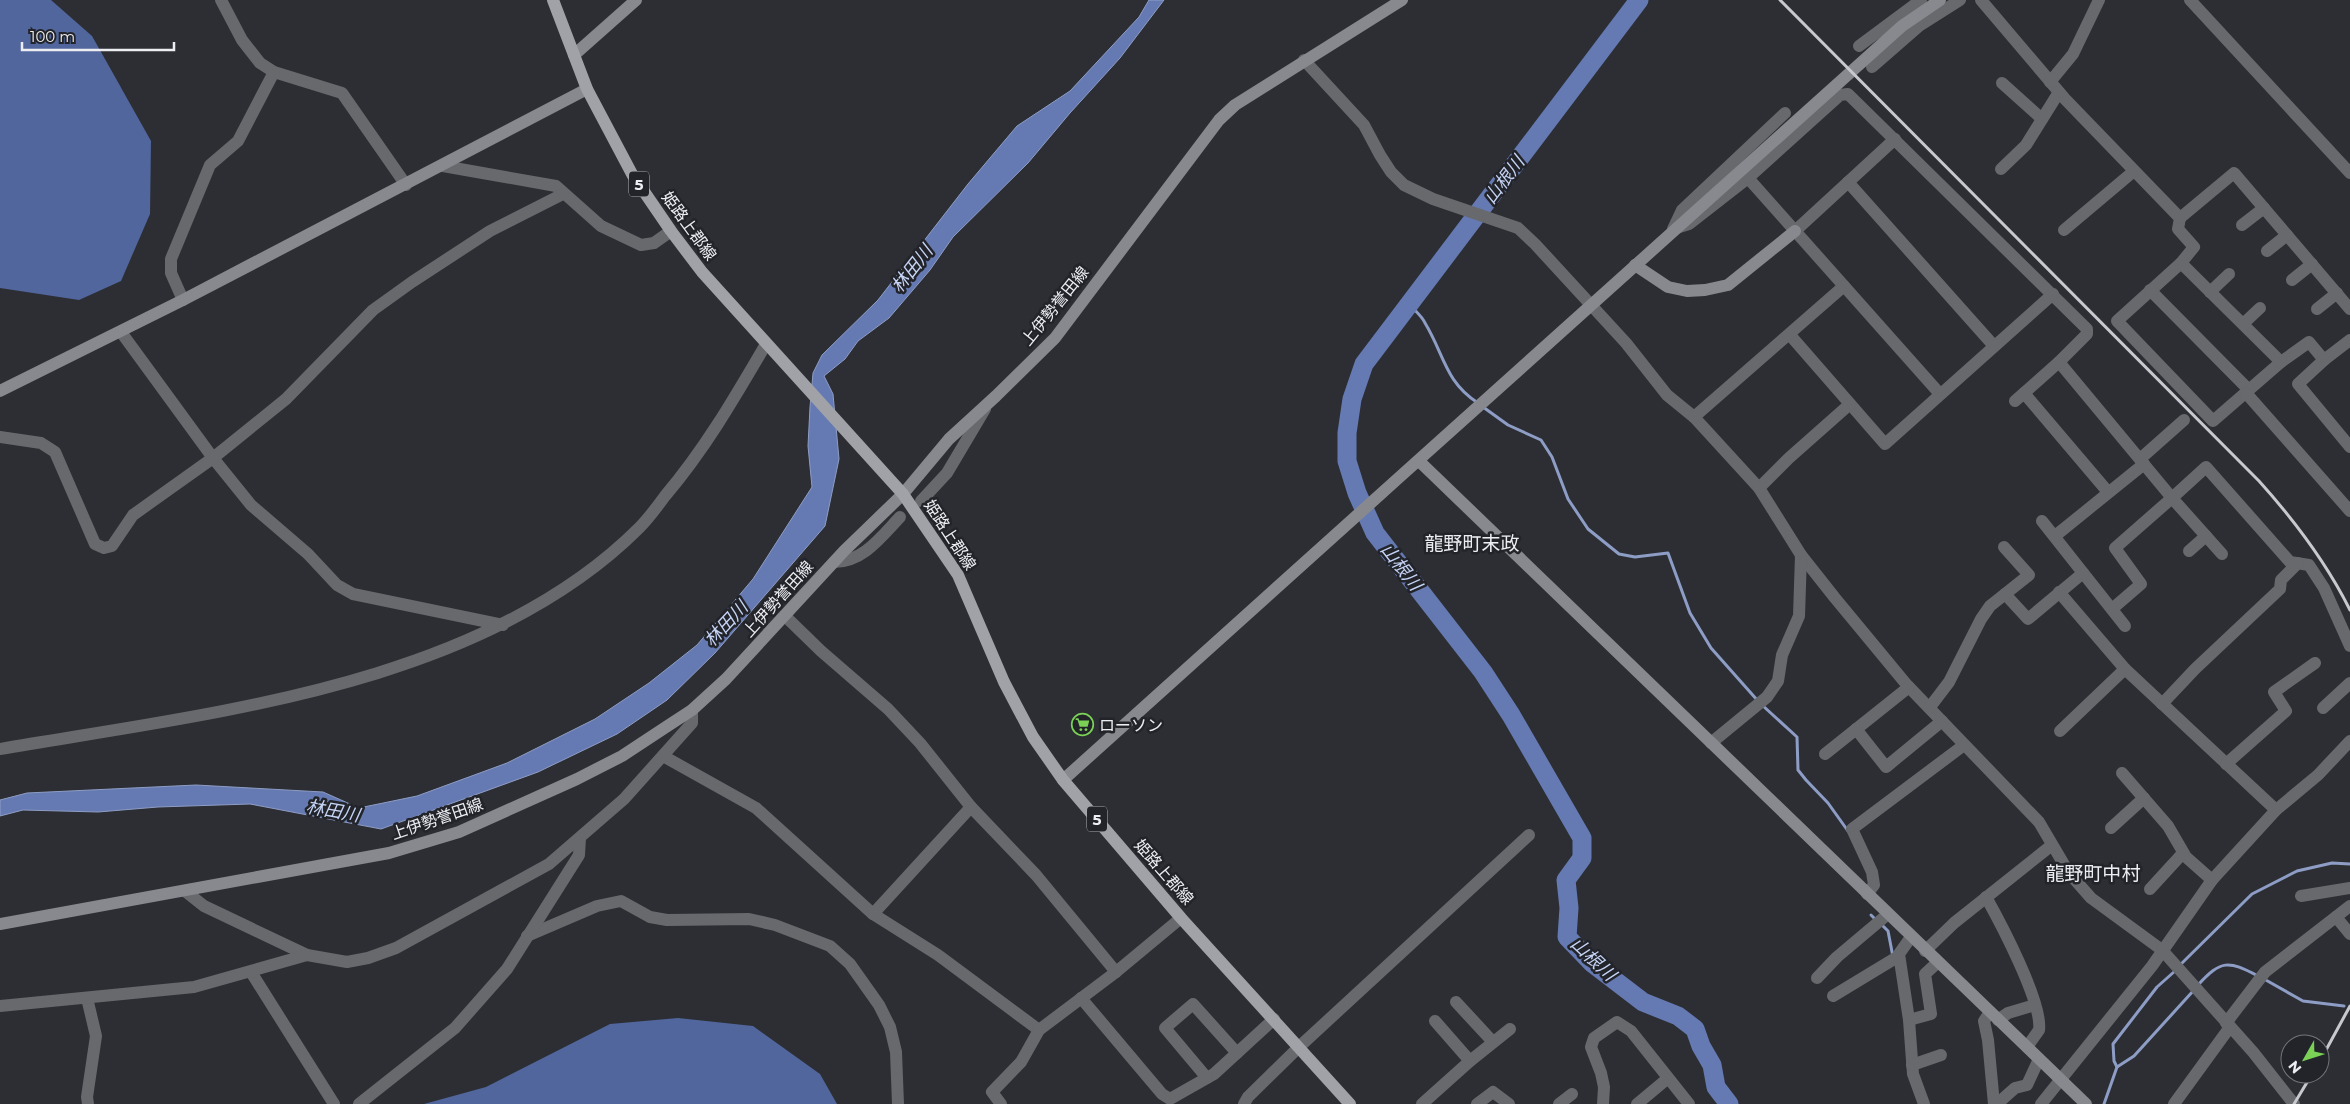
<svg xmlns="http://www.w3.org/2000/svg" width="2350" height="1104" viewBox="0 0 2350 1104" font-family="Montserrat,'Noto Sans JP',sans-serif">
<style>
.forest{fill:#51669c}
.water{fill:#657ab2;stroke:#8e9dc5}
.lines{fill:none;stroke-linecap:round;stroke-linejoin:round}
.stream{stroke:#8e9dc5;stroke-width:3}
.river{stroke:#657ab2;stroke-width:19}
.street{stroke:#67696c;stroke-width:12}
.secondary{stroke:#87898e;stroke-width:12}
.primary{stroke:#a0a2a8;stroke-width:12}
.rail{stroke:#c8c9ce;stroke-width:3}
.labels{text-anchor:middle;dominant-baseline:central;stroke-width:5;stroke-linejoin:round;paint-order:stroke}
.shield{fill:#22242a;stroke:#b0b1b6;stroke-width:1}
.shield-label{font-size:15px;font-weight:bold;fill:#edeef2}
.street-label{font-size:16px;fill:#edeef2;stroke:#22242a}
.poi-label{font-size:16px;fill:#edeef2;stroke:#22242a;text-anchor:start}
.water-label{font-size:18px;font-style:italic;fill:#c5d3f4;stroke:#22242a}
.quarter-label{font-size:19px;fill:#edeef2;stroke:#22242a}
</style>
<rect width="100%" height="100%" fill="#2c2e34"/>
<g class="forest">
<path d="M0,0h51l41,36 59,105 -1,73 -29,67 -42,19 -79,-12z"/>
<path d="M678,1018l75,8 67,48 17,30h-413l62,-17 124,-63z"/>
</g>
<path class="water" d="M1149,0h15l-44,58 -50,55 -42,50 -75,74 -23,33 -41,48 -31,23 -13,18 -21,17 9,18 6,65 -14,67 -110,127 -48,47 -50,34 -79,38 -157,57 -131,-25 -92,3 -60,5 -75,-2 -23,6v-16l27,-7 169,-8 127,7 36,16 58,-12 90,-33 88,-44 54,-36 48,-38 56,-66 59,-92 -4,-41 2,-39 3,-34 9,-18 56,-55 90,-116 49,-58 53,-35 69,-74z"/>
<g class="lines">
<g class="stream">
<path d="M1410,305c5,6 12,11 15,18 19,31 20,59 53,80"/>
<path d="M1483,407l25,18 33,15 11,17 16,42 20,30 31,25 16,3 33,-4 22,60 21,35 47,53"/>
<path d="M1762,705l35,32 1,33 8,10 22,23 20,28"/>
<path d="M1871,915l5,5"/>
<path d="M1881,924l7,7 5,26"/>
<path d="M2179,966l73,-72 45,-23 35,-8 18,1"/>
<path d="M2264,979l39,22 41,5"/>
<path d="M2198,985c23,-25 30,-25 60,-9"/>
<path d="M2117,1067l17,-11 60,-66"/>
<path d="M2104,1104l13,-37 -3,-6 -1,-17 44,-57 18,-16"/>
</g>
<path class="river" d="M1639,0l-275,364 -12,35 -5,34v28l10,32 18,40 108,139 28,43 71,123v20l-16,22 3,28 -2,29 25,26 51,39 35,14 17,13 6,17 11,19 4,22 13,17"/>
<g class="street">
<path d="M221,0l21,40 18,23 14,9 68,21 64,92"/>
<path d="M1981,0l84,99 115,119 -2,11 16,18 -13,16 -64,58 96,100 68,-59 28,-20 15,18 26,-20"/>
<path d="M2190,0l160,173"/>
<path d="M1859,46l62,-46"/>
<path d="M1304,60l60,65 16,30 11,17 13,13 29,14 85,29 17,16 91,99 41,52 27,22 65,71 42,67 34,43 72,87 132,137 30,51 22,25 71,52 91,102 41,52"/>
<path d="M1872,67l47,-41 41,-26"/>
<path d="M2050,82l23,-28 26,-54"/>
<path d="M2002,83l40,36"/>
<path d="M1785,113l-103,97 -9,19 16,-5 59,-46 192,216"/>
<path d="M443,166l113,20 45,40 40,19 13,-2 17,-12"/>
<path d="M2001,169l25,-24 33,-53"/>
<path d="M1748,178l92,-83 8,-1 239,235v5l-28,28 113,136 34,-31 84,95 19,3 15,23 26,58"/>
<path d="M1848,182l146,164"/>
<path d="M2180,218l54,-45 116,136"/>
<path d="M2242,225l22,-17"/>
<path d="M2064,230l70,-59"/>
<path d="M1795,231l100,-92"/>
<path d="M2267,251l20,-16"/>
<path d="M2181,263l100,99"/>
<path d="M2292,280l20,-16"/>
<path d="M2150,290l99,100"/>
<path d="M2210,292l19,-18"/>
<path d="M183,300l-12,-27v-14l39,-94 28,-24 36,-69"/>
<path d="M2317,309l20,-16"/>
<path d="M2243,324l17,-16"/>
<path d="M121,332l92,126 38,47 57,49 29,31 16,9 150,31"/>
<path d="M1790,335l95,109 168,-150"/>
<path d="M2324,360l-26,24 52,63"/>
<path d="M2024,393l84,99"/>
<path d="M2246,393l104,118"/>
<path d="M2015,401l44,-39"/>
<path d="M1694,417l150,-131"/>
<path d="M0,437l41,6 14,9 40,92 9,4 8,-2 21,-31 80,-57 73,-59 87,-89 39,-28 78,-51 73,-37"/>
<path d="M2140,459l44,-39"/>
<path d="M1759,488l30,-30 61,-54"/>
<path d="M921,501l26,-28 38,-64"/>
<path d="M2042,521l83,105"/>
<path d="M2055,536l89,-72"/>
<path d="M2189,551l17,-15"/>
<path d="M834,562c29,0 47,-25 66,-45"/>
<path d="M2059,592l66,77 151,141"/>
<path d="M2005,594l23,25 55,-46"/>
<path d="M2112,609l29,-25 -26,-36 57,-50 50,56"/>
<path d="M785,616l36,35 67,58 32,34 51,64 65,68 80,97"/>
<path d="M2162,704l33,-35 85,-80 1,-9 17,-17"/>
<path d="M1930,707l19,-25 32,-63 9,-13 39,-31 -25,-28"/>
<path d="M2323,708l27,-25"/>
<path d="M1856,729l30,38 56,-46"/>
<path d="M2060,731l65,-62"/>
<path d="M1711,743l56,-46 11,-16 4,-26 17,-39 2,-61"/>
<path d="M0,749c210,-36 481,-63 639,-221 10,-10 18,-21 26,-32 40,-47 70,-99 101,-152"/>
<path d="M1825,754l84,-67"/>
<path d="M663,756l93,52 117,106 65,41 101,75"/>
<path d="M2226,764l60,-53 -12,-19 41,-29"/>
<path d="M2122,773l46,53 18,31 26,23"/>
<path d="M2111,828l33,-30"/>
<path d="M2150,889l33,-36"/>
<path d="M185,891l19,15 103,49 40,7 21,-4 28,-10 153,-84 75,-65 68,-76v-13"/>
<path d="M1867,894l7,-9 -2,-13 -20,-43 112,-84"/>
<path d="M2301,896l49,-8"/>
<path d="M1986,897c14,25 57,106 53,133l-12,17"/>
<path d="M873,914l98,-107"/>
<path d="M2336,917l14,17"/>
<path d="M527,936l70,-30 24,-5 29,16 17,3 82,-1 26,6 55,21 20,18 29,41 11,22 6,25 2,52"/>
<path d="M1911,937l-12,17 10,66 4,54 11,30"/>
<path d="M1925,951l29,-28 98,-78"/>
<path d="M251,972l83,132"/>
<path d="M1817,978l20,-21 51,-43"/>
<path d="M1833,996l66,-40"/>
<path d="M87,998l9,38 -9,61 1,7"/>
<path d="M1081,998l81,96 8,5 44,-25 60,-55"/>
<path d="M1456,1002l37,40"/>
<path d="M0,1006l194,-19 113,-32"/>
<path d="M1990,1012l-6,9 4,19 6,64"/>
<path d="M1909,1020l22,-6 -6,-40 13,-12"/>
<path d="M1998,1020l10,-7 27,-8"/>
<path d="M1435,1021l35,40"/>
<path d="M2226,1023l39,-51 85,-66"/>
<path d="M1912,1065l29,-10"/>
<path d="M1207,1078l-42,-50 28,-24 44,49"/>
<path d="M359,1104l96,-76 52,-59 72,-114 1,-17"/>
<path d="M1001,1104l-9,-12 29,-30 18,-32 77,-58 65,-54"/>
<path d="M1244,1104l4,-7 51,-50 230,-212"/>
<path d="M1422,1104l48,-43 40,-32"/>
<path d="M1477,1104l16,-12 16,12"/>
<path d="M1559,1104l13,-10"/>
<path d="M1603,1104l1,-17 -3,-14 -10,-26 3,-9 23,-16 14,9 58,73"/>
<path d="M1637,1104l30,-25"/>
<path d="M1997,1104l18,-16 12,-3 12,-26"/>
<path d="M2041,1104l111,-138 60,-86 64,-70 42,-35 32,-34"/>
<path d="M2174,1104l56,-77"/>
</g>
<g class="secondary">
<path d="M574,55l62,-55"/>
<path d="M1635,265l33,22 19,4 18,-1 23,-5 67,-54"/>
<path d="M0,391l183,-91 404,-211"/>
<path d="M1419,461l667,643"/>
<path d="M1063,780c280,-251 558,-504 839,-754l38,-26"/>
<path d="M0,924l389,-71 70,-21 118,-53 45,-23 44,-29 26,-17 34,-31 118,-128 59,-57 46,-55 47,-43 59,-58 164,-218 16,-15 167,-105"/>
</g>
<path class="primary" d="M553,0l34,89 45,85 39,57 31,41 201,222 55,81 46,107 29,55 30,43 118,138 169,186"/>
<g class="rail">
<path d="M1780,0l479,481c36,40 67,81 91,129"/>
<path d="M2320,1061l30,-55"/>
<path d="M2294,1104l18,-30"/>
</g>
</g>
<defs>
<symbol id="supermarket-ring" viewBox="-11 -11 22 22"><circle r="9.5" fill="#22242a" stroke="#7ad156" stroke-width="1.5"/><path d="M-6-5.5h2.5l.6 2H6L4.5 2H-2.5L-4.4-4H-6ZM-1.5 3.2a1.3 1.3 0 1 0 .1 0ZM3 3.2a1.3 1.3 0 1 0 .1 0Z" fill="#7ad156"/></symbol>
</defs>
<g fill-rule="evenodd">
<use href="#supermarket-ring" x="1070" y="712" width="25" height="25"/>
</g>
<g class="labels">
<g class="shield">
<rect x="629" y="171.5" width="20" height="25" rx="4"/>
<rect x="1087" y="806.5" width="20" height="25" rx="4"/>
</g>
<g class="shield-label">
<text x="639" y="184">5</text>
<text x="1097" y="819">5</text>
</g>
<g class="street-label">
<text transform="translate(689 226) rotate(54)">姫路上郡線</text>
<text transform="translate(1055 306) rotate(-51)">上伊勢誉田線</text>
<text transform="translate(950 535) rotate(57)">姫路上郡線</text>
<text transform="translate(778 599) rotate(-48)">上伊勢誉田線</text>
<text transform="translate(437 819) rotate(-19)">上伊勢誉田線</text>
<text transform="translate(1164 872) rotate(49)">姫路上郡線</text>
</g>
<g class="poi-label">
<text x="1099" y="725">ローソン</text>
</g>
<g class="water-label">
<text transform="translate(1504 180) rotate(-53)">山根川</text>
<text transform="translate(912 269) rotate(-52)">林田川</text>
<text transform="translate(1401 567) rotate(52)">山根川</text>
<text transform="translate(726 624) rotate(-47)">林田川</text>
<text transform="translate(333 811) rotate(10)">林田川</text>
<text transform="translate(1593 959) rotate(43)">山根川</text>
</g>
<g class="quarter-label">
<text x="1472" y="543">龍野町末政</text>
<text x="2093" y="873">龍野町中村</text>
</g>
</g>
<g transform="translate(2305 1059) rotate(231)"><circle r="24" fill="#22242a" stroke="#73757a"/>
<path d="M0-4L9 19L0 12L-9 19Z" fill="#7ad156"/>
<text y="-8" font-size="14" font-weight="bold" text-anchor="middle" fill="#edeef2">N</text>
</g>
<path d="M22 42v8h152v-8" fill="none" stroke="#edeef2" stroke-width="2.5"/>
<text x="30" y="42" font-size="15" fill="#edeef2" stroke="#22242a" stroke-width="4" paint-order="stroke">100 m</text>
</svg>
